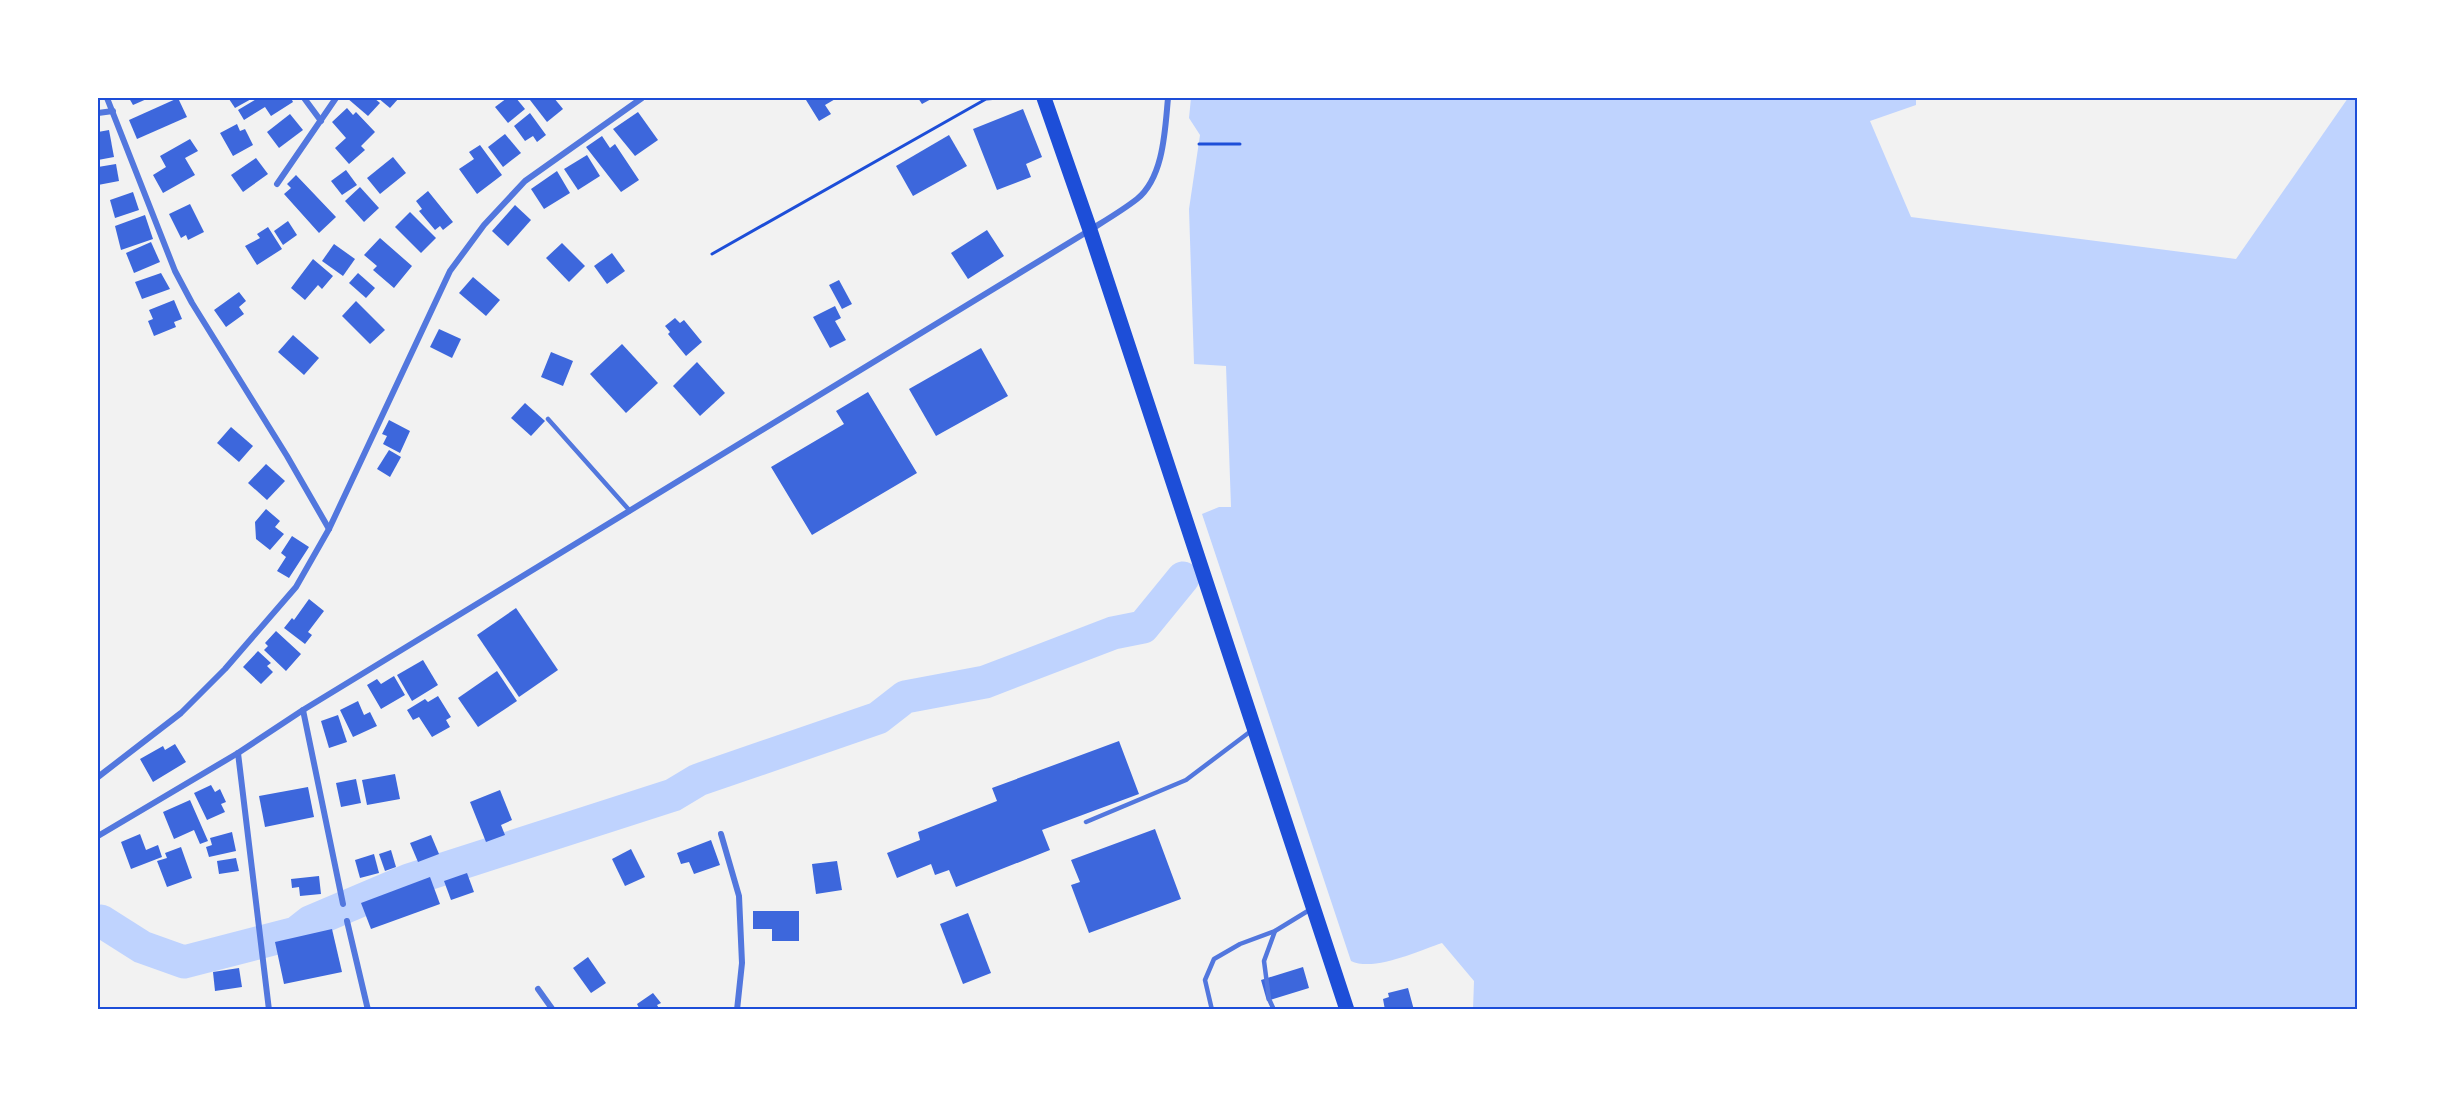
<svg xmlns="http://www.w3.org/2000/svg" width="2455" height="1107" viewBox="0 0 2455 1107" font-family="'Fira Sans Condensed',sans-serif">
<style>
.water{fill:#bfd3fe}
.lines{fill:none;stroke-linecap:round;stroke-linejoin:round}
.river{stroke:#bfd3fe;stroke-width:33}
.building{fill:#3d67dc}
.path{stroke:#1d4ed8;stroke-width:3}
.service{stroke:#5277de;stroke-width:4.5}
.minor{stroke:#5277de;stroke-width:6}
.primary{stroke:#1d4ed8;stroke-width:15}
.neatline{fill:none;stroke:#1d4ed8;stroke-width:2}
</style>
<rect width="100%" height="100%" fill="#f2f2f2"/>
<path class="water" d="M1191,98h725v7l-46,16 41,96 325,42 112,-161h9v911l-884,1 1,-29 -32,-38c-24,8 -68,29 -91,18l-149,-447 17,-7h12l-5,-141 -32,-2 -5,-155 11,-74 -11,-17z"/>
<g class="lines">
<path class="river" d="M98,922l3,-1 41,26 42,15 112,-29 14,-11 99,-42 264,-85 25,-15 180,-62 27,-21 80,-15 128,-49 30,-6 40,-49"/>
</g>
<g class="building">
<path d="M129,98h20l-16,7z"/>
<path d="M178,98l9,19 -50,22 -8,-19z"/>
<path d="M231,98h22l-18,10 -6,-9z"/>
<path d="M258,98h33l2,4 -22,14 -6,-9 -21,13 -6,-10z"/>
<path d="M347,98h27l6,5 -12,13z"/>
<path d="M378,98h21l-9,10z"/>
<path d="M507,98h9l9,11 -17,14 -13,-16z"/>
<path d="M533,98h21l9,11 -16,13 -17,-22z"/>
<path d="M811,98h26l-12,7 6,9 -12,7 -13,-21z"/>
<path d="M918,98h15l-11,6z"/>
<path d="M347,108l6,7 3,-3 19,20 -14,14 4,4 -16,14 -14,-16 11,-10 -14,-16z"/>
<path d="M1023,109l19,48 -16,7 5,13 -34,13 -24,-61z"/>
<path d="M638,112l20,28 -23,16 -22,-27z"/>
<path d="M530,113l16,22 -9,7 -4,-6 -8,5 -11,-15z"/>
<path d="M290,114l13,16 -24,18 -12,-16z"/>
<path d="M237,124l3,7 5,-2 8,16 -20,11 -13,-23z"/>
<path d="M109,130l5,27 -16,3v-28z"/>
<path d="M505,134l16,19 -18,14 -15,-20z"/>
<path d="M949,135l18,31 -54,30 -17,-30z"/>
<path d="M602,136l8,12 5,-4 24,36 -18,12 -35,-45z"/>
<path d="M190,139l8,12 -13,7 10,17 -32,18 -10,-18 13,-8 -6,-11z"/>
<path d="M480,145l22,30 -25,19 -18,-25 15,-10 -5,-7z"/>
<path d="M587,155l13,21 -22,14 -14,-21z"/>
<path d="M393,157l13,16 -26,21 -13,-16z"/>
<path d="M256,158l12,16 -25,18 -12,-17z"/>
<path d="M116,164l3,17 -21,4v-18z"/>
<path d="M346,170l11,15 -15,10 -11,-14z"/>
<path d="M557,171l13,22 -26,16 -13,-20z"/>
<path d="M296,175l40,42 -17,16 -35,-39 7,-6 -4,-4z"/>
<path d="M360,187l19,21 -15,14 -19,-21z"/>
<path d="M428,191l25,31 -10,8 -3,-4 -5,4 -16,-19 3,-2 -6,-8z"/>
<path d="M133,192l6,18 -24,8 -5,-18z"/>
<path d="M190,204l14,28 -16,8 -2,-5 -5,3 -12,-24z"/>
<path d="M515,205l16,15 -23,26 -16,-15z"/>
<path d="M410,212l26,26 -15,15 -26,-26z"/>
<path d="M145,215l8,24 -32,11 -6,-24z"/>
<path d="M288,221l9,14 -14,10 -9,-14z"/>
<path d="M268,227l14,22 -25,16 -12,-19 15,-8 -3,-4z"/>
<path d="M987,230l17,26 -36,23 -17,-26z"/>
<path d="M380,238l32,28 -18,22 -21,-18 4,-4 -13,-11z"/>
<path d="M151,242l9,20 -26,11 -8,-20z"/>
<path d="M562,243l23,23 -16,16 -23,-24z"/>
<path d="M334,244l21,15 -12,17 -21,-15z"/>
<path d="M612,253l13,18 -18,13 -13,-18z"/>
<path d="M313,259l20,17 -11,13 -4,-4 -13,15 -14,-12z"/>
<path d="M161,273l9,16 -28,10 -7,-17z"/>
<path d="M358,273l17,15 -9,10 -17,-15z"/>
<path d="M473,277l27,23 -14,16 -27,-23z"/>
<path d="M839,280l13,24 -10,5 -13,-24z"/>
<path d="M239,292l7,9 -7,6 5,7 -18,13 -12,-17z"/>
<path d="M174,300l8,19 -8,3 2,5 -22,9 -6,-15 5,-2 -4,-9z"/>
<path d="M356,301l29,29 -15,14 -28,-28z"/>
<path d="M835,306l6,12 -6,3 11,19 -16,8 -17,-31z"/>
<path d="M675,318l5,5 4,-3 18,22 -16,14 -18,-22 2,-2 -5,-6z"/>
<path d="M439,329l22,10 -9,19 -22,-11z"/>
<path d="M293,335l26,23 -15,17 -26,-23z"/>
<path d="M622,344l36,39 -32,30 -36,-39z"/>
<path d="M981,348l27,48 -72,40 -27,-47z"/>
<path d="M551,352l22,9 -10,25 -22,-9z"/>
<path d="M697,362l28,31 -25,23 -27,-30z"/>
<path d="M868,392l49,81 -105,62 -41,-68 73,-43 -8,-13z"/>
<path d="M525,403l20,18 -14,15 -20,-18z"/>
<path d="M389,420l21,11 -10,22 -17,-9 4,-8 -5,-2z"/>
<path d="M231,427l22,19 -14,16 -22,-19z"/>
<path d="M389,450l12,7 -11,20 -13,-8z"/>
<path d="M266,464l19,17 -18,19 -19,-17z"/>
<path d="M266,509l14,12 -5,6 9,7 -14,16 -14,-11 -1,-17z"/>
<path d="M292,536l17,11 -20,31 -12,-7 9,-14 -5,-4z"/>
<path d="M309,599l15,12 -16,21 4,3 -7,9 -21,-16 8,-10 2,2z"/>
<path d="M516,608l42,62 -39,27 -42,-62z"/>
<path d="M276,631l25,23 -15,17 -22,-21 4,-4 -3,-3z"/>
<path d="M258,651l13,12 -4,3 6,6 -12,12 -18,-17z"/>
<path d="M423,660l15,25 -26,16 -15,-26z"/>
<path d="M497,671l20,30 -39,26 -20,-29z"/>
<path d="M394,676l11,19 -24,14 -14,-24 10,-6 4,5z"/>
<path d="M438,696l13,21 -5,3 4,7 -18,10 -13,-20 -6,3 -6,-10 18,-11 3,3z"/>
<path d="M358,701l6,14 6,-3 7,14 -24,11 -13,-27z"/>
<path d="M338,715l9,27 -18,6 -8,-27z"/>
<path d="M1119,741l20,53 -97,36 8,20 -94,37 -7,-17 -14,5 -4,-11 -34,14 -10,-25 33,-13 -2,-8 79,-31 -5,-13z"/>
<path d="M175,744l11,18 -33,20 -13,-23 23,-13 2,4z"/>
<path d="M395,774l5,25 -33,6 -5,-25z"/>
<path d="M356,779l5,24 -20,4 -5,-24z"/>
<path d="M211,785l4,7 5,-3 6,13 -5,2 4,8 -18,8 -13,-27z"/>
<path d="M308,787l6,30 -49,10 -6,-31z"/>
<path d="M500,790l12,30 -11,5 4,10 -19,7 -16,-40z"/>
<path d="M190,800l18,41 -8,3 -6,-14 -20,9 -11,-27z"/>
<path d="M1155,829l26,70 -92,34 -18,-48 9,-3 -9,-22z"/>
<path d="M232,832l4,19 -27,6 -3,-10 6,-2 -2,-7z"/>
<path d="M140,834l6,16 12,-5 4,12 -31,12 -10,-27z"/>
<path d="M431,835l8,19 -21,8 -8,-19z"/>
<path d="M711,840l9,25 -26,9 -5,-12 -8,2 -4,-11z"/>
<path d="M181,847l11,31 -25,9 -10,-26 10,-3 -2,-5z"/>
<path d="M631,849l14,28 -20,9 -13,-27z"/>
<path d="M391,850l5,17 -11,4 -6,-17z"/>
<path d="M374,854l5,19 -19,5 -5,-18z"/>
<path d="M236,858l3,13 -20,3 -2,-13z"/>
<path d="M837,861l5,29 -26,4 -4,-30z"/>
<path d="M467,873l7,19 -23,8 -7,-19z"/>
<path d="M319,876l2,18 -21,2 -1,-9 -7,1 -1,-9z"/>
<path d="M430,877l10,27 -69,25 -10,-26z"/>
<path d="M753,911h46v30h-27v-12h-19z"/>
<path d="M968,913l23,60 -28,11 -23,-60z"/>
<path d="M332,929l10,43 -58,12 -9,-42z"/>
<path d="M588,957l18,26 -15,10 -18,-25z"/>
<path d="M1303,967l6,21 -42,13 -6,-21z"/>
<path d="M239,968l3,19 -27,4 -2,-19z"/>
<path d="M1408,988l6,22h-29l-2,-11 6,-2 -1,-4z"/>
<path d="M653,993l8,10 -4,2 3,5h-20l-3,-6z"/>
</g>
<g class="lines">
<g class="path">
<path d="M1199,144h41"/>
<path d="M712,254l274,-155 13,-1"/>
</g>
<g class="service">
<path d="M548,419l82,92"/>
<path d="M1086,822l100,-42 65,-49"/>
<path d="M1212,1010l-7,-30 9,-21 26,-15 35,-13 36,-22"/>
<path d="M1274,1010l-5,-11 -5,-38 11,-30"/>
</g>
<g class="minor">
<path d="M107,98l68,173 17,32 95,153 42,73"/>
<path d="M304,98l17,23"/>
<path d="M98,113l15,-2"/>
<path d="M277,184l59,-86"/>
<path d="M303,710l40,194"/>
<path d="M238,753l31,257"/>
<path d="M98,777l83,-64 44,-44 71,-82 33,-58 121,-258 34,-46 41,-44 117,-83"/>
<path d="M721,834l18,62 3,67 -5,47"/>
<path d="M98,836l140,-83 65,-43 787,-480c16,-10 33,-20 47,-31 27,-22 28,-70 31,-101"/>
<path d="M347,921l21,89"/>
<path d="M538,989l15,21"/>
</g>
<path class="primary" d="M1044,98l46,132 257,780"/>
</g>
<rect width="2455" height="1107" fill="none" stroke="#ffffff" stroke-width="198"/>
<rect x="99" y="99" width="2257" height="909" class="neatline"/>
</svg>
